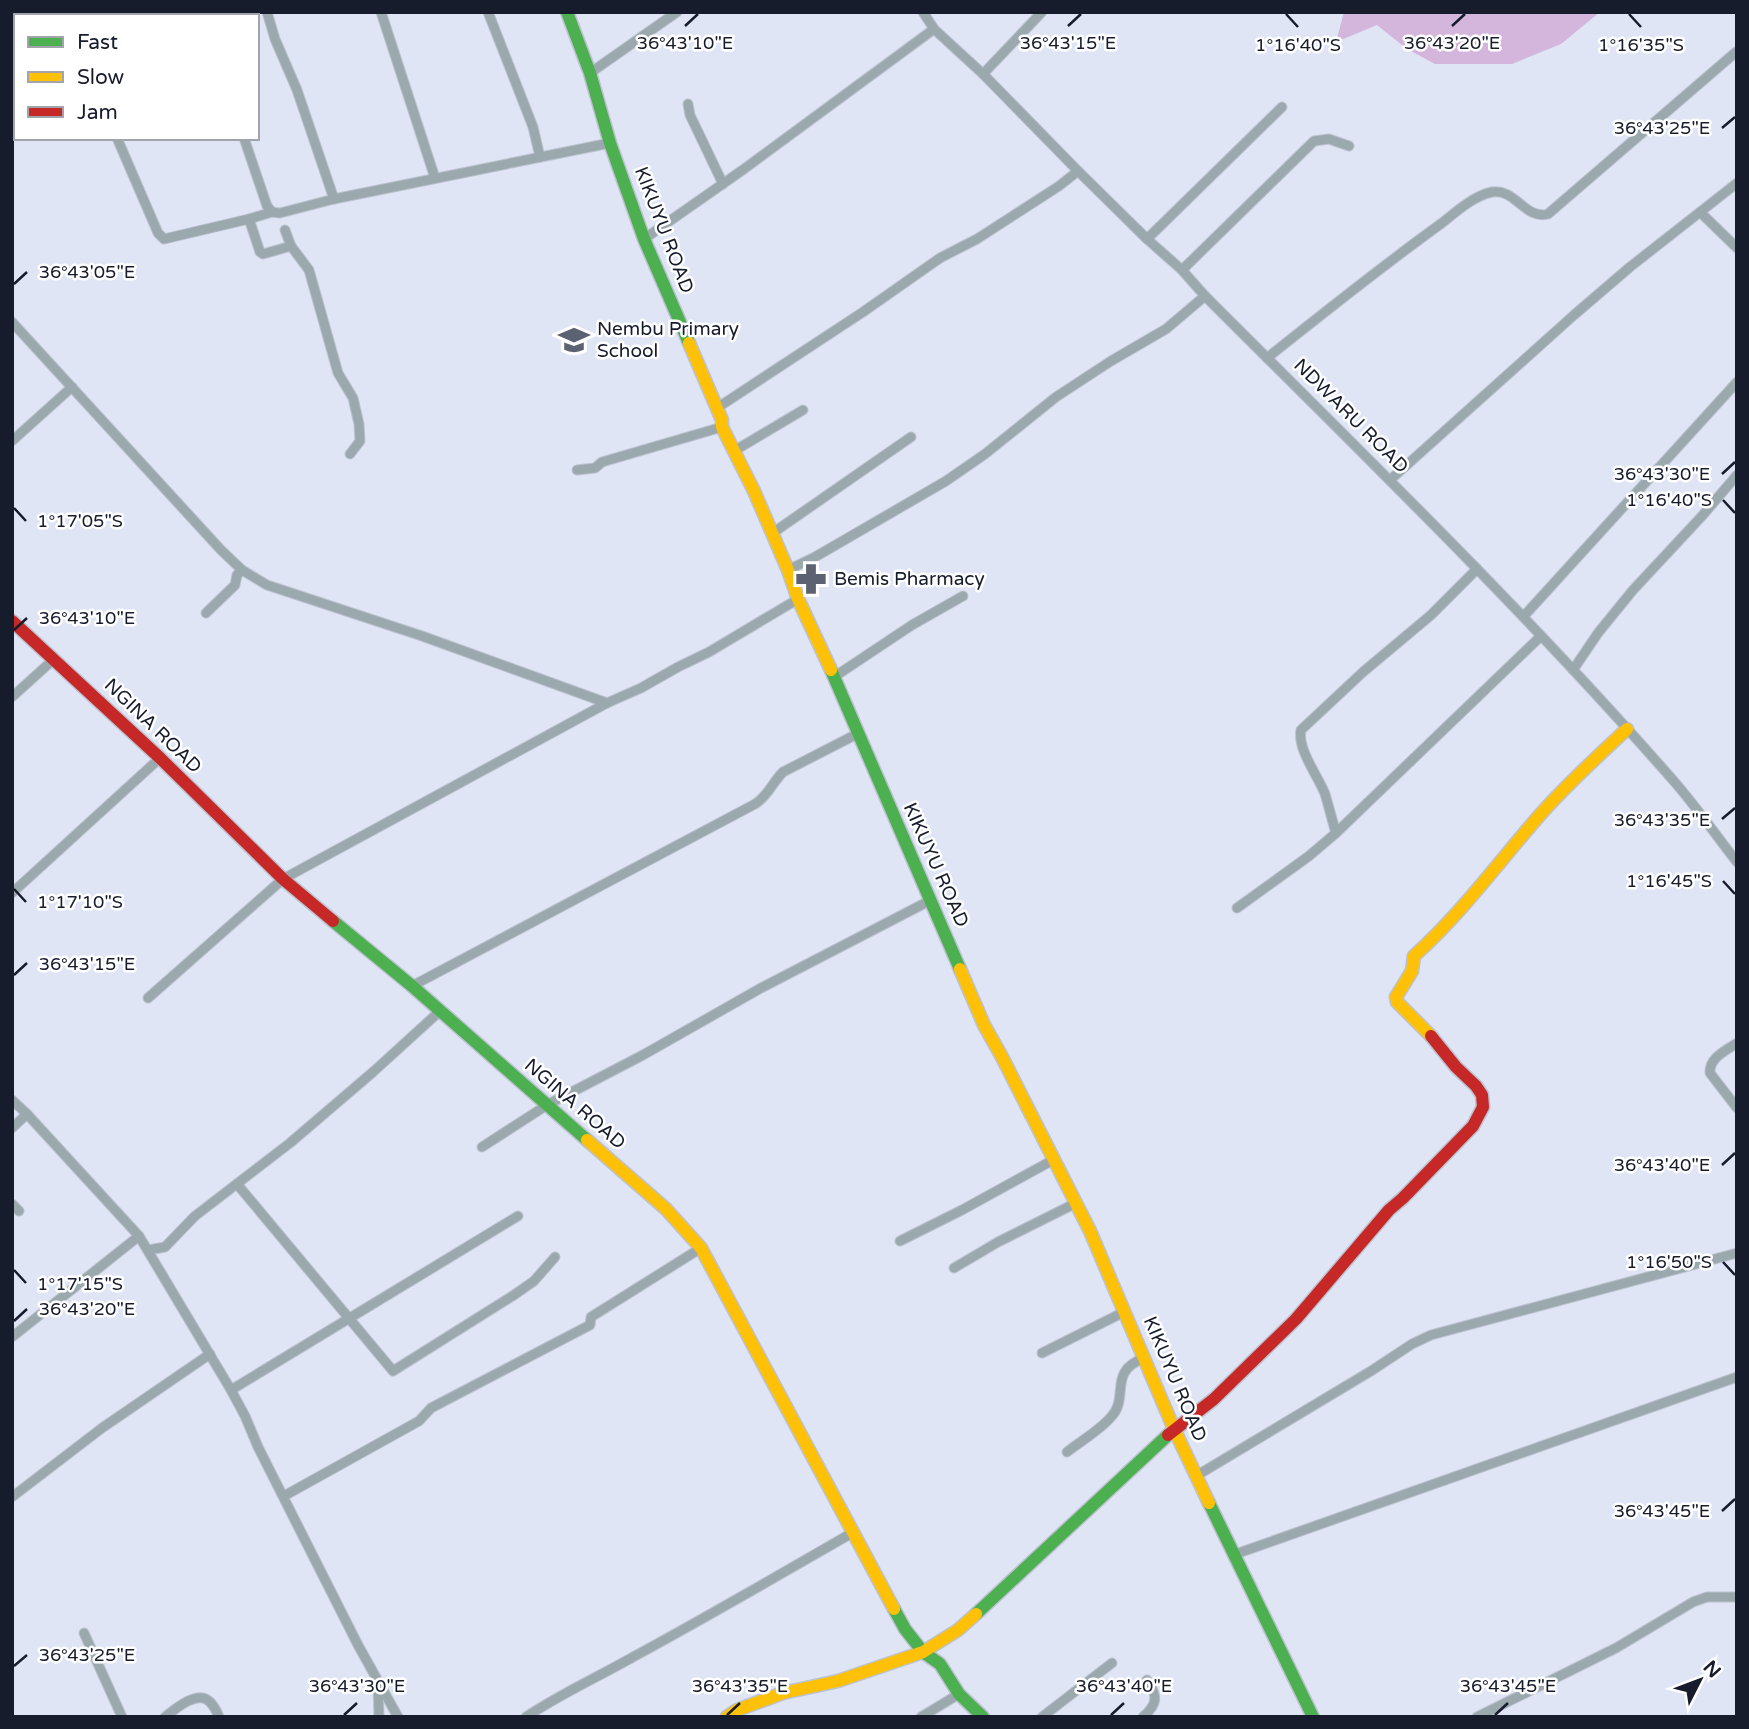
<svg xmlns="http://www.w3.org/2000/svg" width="1749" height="1729" viewBox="0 0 1749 1729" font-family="'Varela Round',sans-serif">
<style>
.forest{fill:#d4b5dc}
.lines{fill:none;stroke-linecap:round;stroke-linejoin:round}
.street-casing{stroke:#bcc2cf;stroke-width:11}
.fast-casing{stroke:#bcc2cf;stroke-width:15}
.slow-casing{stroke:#bcc2cf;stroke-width:15}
.jam-casing{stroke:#bcc2cf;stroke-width:15}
.street{stroke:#9ba9ae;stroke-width:9}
.fast{stroke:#4caf50;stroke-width:12}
.slow{stroke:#ffc107;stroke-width:12}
.jam{stroke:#c62828;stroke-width:12}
.ticks{fill:none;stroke:#161c2c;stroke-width:2.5}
.labels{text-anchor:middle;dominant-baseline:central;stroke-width:5;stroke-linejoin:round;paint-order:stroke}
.street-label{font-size:19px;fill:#161c2c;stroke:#fff}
.poi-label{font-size:19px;fill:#161c2c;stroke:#fff;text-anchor:start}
.ticks-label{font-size:18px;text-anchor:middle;fill:#161c2c;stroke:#fff;stroke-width:5;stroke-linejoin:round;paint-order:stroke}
</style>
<rect width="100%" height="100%" fill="#dfe5f5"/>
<path class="forest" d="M1344,12h256l-39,32 -49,20h-77l-28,-15 -30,-24 -41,17z"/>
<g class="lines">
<defs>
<g id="street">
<path d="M201,12l1,4"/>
<path d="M267,12l8,27 22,51 37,109"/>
<path d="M381,12l54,166"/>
<path d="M488,12l45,115 7,30"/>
<path d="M923,12l11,17 49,45 95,97 69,68 35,31 23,26c158,158 319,314 467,483 23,26 43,55 65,83"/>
<path d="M590,73l87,-61"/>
<path d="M983,74l59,-62"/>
<path d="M688,104l2,11 33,69"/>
<path d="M117,138l41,95 6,6 85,-20 23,-7"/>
<path d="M244,138l23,68 5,6 8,1 54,-14 276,-56"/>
<path d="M1701,213l36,35"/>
<path d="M249,219l11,33 3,2 28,-8"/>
<path d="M285,230l6,16 18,24 29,103 15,25 6,26 1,17 -10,13"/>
<path d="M644,239l100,-70 190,-140"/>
<path d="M1147,239l135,-132"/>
<path d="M1182,270l132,-129 15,-2 20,7"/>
<path d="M12,322l209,228 21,20 25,15 155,51 185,67"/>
<path d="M1267,358c58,-46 115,-92 175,-135 14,-11 31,-27 50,-31 23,-4 33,28 56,22l188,-162"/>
<path d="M717,408l146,-96 77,-54 37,-19 82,-53 19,-15"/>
<path d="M12,441l60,-54"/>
<path d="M734,451l69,-41"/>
<path d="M577,470l18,-2 7,-6 120,-35"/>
<path d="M1390,480l184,-165 56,-48 107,-84"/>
<path d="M771,531l6,-1 134,-93"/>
<path d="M788,570l27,-13 131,-76 39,-27 71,-57 55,-36 55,-32 39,-33"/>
<path d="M206,613l29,-28 2,-10 5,-5"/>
<path d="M1524,616l213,-234"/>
<path d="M1573,670l25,-37 35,-43 69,-74 35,-41"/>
<path d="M834,677l78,-52 51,-29"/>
<path d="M12,697l42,-38"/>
<path d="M1336,833c-4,-13 -7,-26 -11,-39 -7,-18 -28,-45 -24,-64l62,-58 68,-57 46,-46"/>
<path d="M12,893l148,-135"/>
<path d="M1237,908l72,-52 27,-23 205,-197"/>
<path d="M412,986l343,-182c13,-8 17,-21 28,-32l74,-38"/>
<path d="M148,998l135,-119 324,-176 34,-15 37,-21 31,-15 89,-53"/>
<path d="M1737,1043c-12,8 -28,15 -27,30l27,35"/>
<path d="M12,1100l15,14 112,122 92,154 14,26 13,31 100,198 40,72"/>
<path d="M12,1128l15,-14"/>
<path d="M482,1147l65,-42 96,-50 118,-67 170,-88"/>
<path d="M237,1184l156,187 121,-76 20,-14 21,-24"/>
<path d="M12,1204l7,7"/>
<path d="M900,1241l62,-31 91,-50"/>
<path d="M148,1250l17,-3 30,-31 95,-73 83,-71 67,-61"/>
<path d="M954,1268l44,-26 78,-39"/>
<path d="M12,1337l127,-101"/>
<path d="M1042,1353l82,-41"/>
<path d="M231,1390l287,-174"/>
<path d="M1067,1452c14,-11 33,-22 44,-35 19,-20 -4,-45 33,-59"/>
<path d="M1196,1476l175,-105 41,-27 19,-9 306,-82"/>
<path d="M284,1496l135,-75 12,-13 159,-83 1,-8 110,-69"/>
<path d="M12,1497l90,-69 108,-74"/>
<path d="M1233,1555l504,-178"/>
<path d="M84,1633l38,84"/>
<path d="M378,1684l1,33"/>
<path d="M165,1717c10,-8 33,-28 45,-15 4,4 7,10 9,15"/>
<path d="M526,1717c34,-23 72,-40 107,-60 74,-40 146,-82 219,-124"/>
<path d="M921,1717l38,-23"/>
<path d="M1042,1717l70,-54"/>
<path d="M1143,1717c15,-13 15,-21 4,-37"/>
<path d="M1477,1717l139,-69 77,-46 14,-5h30"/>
</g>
<g id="fast">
<path d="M567,12l23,61 20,70 34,96 45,104"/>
<path d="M831,670l129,299"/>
<path d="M333,921l79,65 175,154"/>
<path d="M1209,1503l104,214"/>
<path d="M894,1609l11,20 18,23 17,12 19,30 24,23"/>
<path d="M976,1614l192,-179"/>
</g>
<g id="slow">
<path d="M689,343l33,77v7l32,64 34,79 10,29 33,71"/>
<path d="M960,969l24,56 18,32 88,174 84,198 35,74"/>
<path d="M1431,1036l-34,-34 -1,-5 16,-26 2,-15c47,-42 84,-93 125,-140 27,-31 58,-59 88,-87"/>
<path d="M587,1140l79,69 35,39 193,361"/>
<path d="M727,1717l10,-7 46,-17 55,-12 85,-29 35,-22 18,-16"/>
</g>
<g id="jam">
<path d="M12,621l148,137 123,121 50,42"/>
<path d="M1168,1435l46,-36 82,-80 93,-109 14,-12 70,-72 10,-19 -1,-12 -6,-9 -20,-19 -25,-31"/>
</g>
</defs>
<use href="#street" class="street-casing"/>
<use href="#fast" class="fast-casing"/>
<use href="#slow" class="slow-casing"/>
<use href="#jam" class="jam-casing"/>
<use href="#street" class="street"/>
<use href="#fast" class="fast"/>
<use href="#slow" class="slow"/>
<use href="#jam" class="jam"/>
</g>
<path class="ticks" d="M1286,14l12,13M1629,14l12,13M685,26l13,-12M1068,26l13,-12M1452,26l13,-12M1722,128l13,-11M14,284l13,-12M1722,474l13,-12M1723,500l12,13M14,508l12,13M14,630l13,-12M1722,819l13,-11M1723,881l12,13M14,889l12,13M14,975l13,-12M1722,1165l13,-12M1723,1262l12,13M14,1270l12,13M14,1321l13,-12M1722,1511l13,-12M14,1666l13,-11M344,1715l13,-12M727,1715l13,-12M1111,1715l13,-12M1495,1715l13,-12"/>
<defs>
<symbol id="school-bare" viewBox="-9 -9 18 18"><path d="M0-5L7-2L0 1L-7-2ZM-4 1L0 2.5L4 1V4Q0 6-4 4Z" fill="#5c6272" stroke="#fff" stroke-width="2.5" paint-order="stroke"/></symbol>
<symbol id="pharmacy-bare" viewBox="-9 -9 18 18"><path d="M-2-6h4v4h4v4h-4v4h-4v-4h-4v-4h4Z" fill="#5c6272" stroke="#fff" stroke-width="2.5" paint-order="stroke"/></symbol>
</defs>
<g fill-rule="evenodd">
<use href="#school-bare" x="552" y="318" width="44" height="44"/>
<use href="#pharmacy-bare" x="789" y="557" width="44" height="44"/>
</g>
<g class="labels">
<g class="street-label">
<text transform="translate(664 230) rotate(69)">KIKUYU ROAD</text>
<text transform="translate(1351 416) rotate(45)">NDWARU ROAD</text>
<text transform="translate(153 726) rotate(44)">NGINA ROAD</text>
<text transform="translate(936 865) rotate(66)">KIKUYU ROAD</text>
<text transform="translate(575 1104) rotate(41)">NGINA ROAD</text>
<text transform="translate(1175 1379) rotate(67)">KIKUYU ROAD</text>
</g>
<g class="poi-label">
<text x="597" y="329">Nembu Primary<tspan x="597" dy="22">School</tspan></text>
<text x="834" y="579">Bemis Pharmacy</text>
</g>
</g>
<g class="ticks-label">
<text x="1452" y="49">36°43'20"E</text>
<text x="685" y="49">36°43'10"E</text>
<text x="1068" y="49">36°43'15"E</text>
<text x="1298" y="51">1°16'40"S</text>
<text x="1641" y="51">1°16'35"S</text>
<text x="1662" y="134">36°43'25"E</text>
<text x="87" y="278">36°43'05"E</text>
<text x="1662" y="480">36°43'30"E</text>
<text x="1669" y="506">1°16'40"S</text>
<text x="80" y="527">1°17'05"S</text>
<text x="87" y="624">36°43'10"E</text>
<text x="1662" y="826">36°43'35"E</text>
<text x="1669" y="887">1°16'45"S</text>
<text x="80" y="908">1°17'10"S</text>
<text x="87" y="970">36°43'15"E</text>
<text x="1662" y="1171">36°43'40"E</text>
<text x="1669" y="1268">1°16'50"S</text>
<text x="80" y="1290">1°17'15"S</text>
<text x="87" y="1315">36°43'20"E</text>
<text x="1662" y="1517">36°43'45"E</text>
<text x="87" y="1661">36°43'25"E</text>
<text x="357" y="1692">36°43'30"E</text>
<text x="740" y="1692">36°43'35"E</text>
<text x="1124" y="1692">36°43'40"E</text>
<text x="1508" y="1692">36°43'45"E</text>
</g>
<rect width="1749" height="1729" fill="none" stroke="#161c2c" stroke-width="28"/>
<rect x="14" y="14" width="245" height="126" fill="#ffffff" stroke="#a2a4ab" stroke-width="2"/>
<rect x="28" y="37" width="35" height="10" fill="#4caf50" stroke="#a2a4ab" stroke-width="2"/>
<text x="77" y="49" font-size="21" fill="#161c2c">Fast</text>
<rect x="28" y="72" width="35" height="10" fill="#ffc107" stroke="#a2a4ab" stroke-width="2"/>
<text x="77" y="84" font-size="21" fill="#161c2c">Slow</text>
<rect x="28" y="107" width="35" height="10" fill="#c62828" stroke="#a2a4ab" stroke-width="2"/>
<text x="77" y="119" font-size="21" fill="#161c2c">Jam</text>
<g transform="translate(1700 1680) rotate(48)" stroke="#ffffff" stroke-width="5" paint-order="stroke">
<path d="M0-5L12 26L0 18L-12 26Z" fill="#161c2c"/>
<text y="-10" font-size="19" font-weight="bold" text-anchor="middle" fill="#161c2c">N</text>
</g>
</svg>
